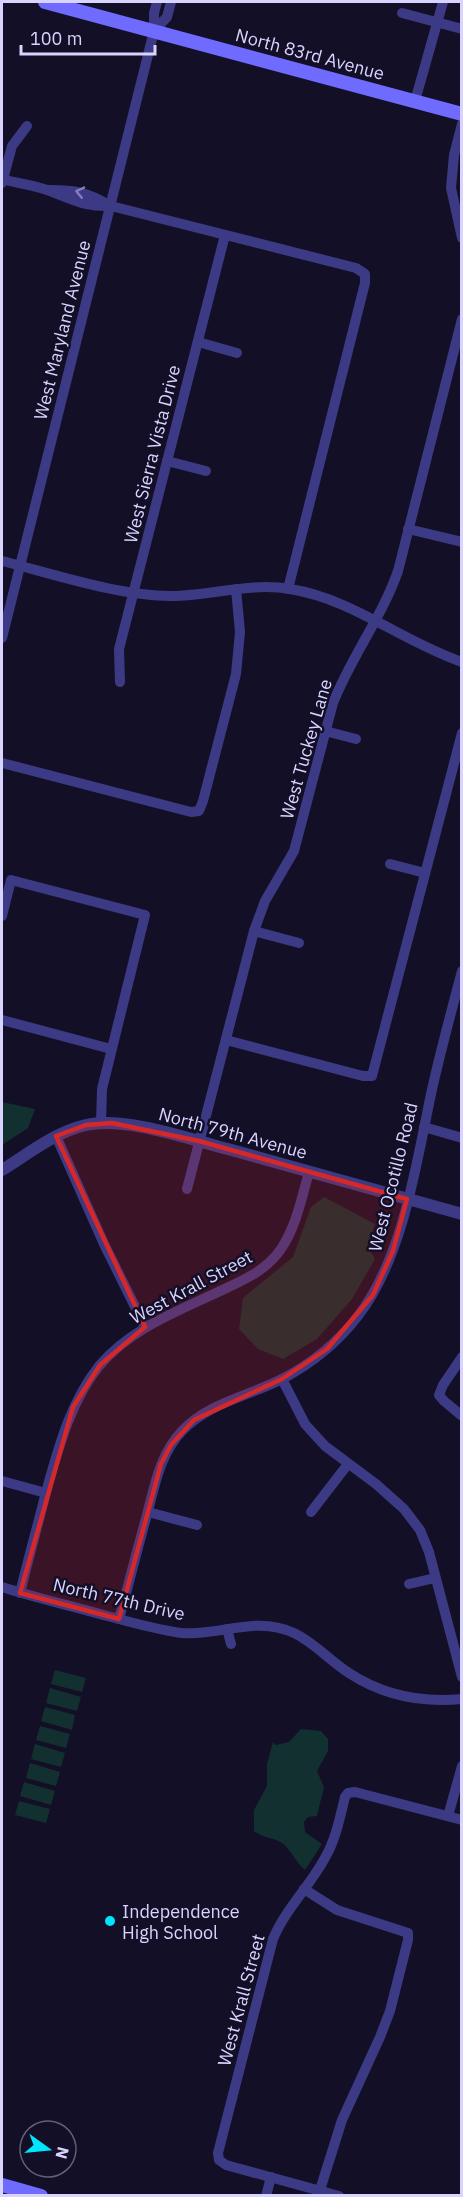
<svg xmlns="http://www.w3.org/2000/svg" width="463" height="2197" viewBox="0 0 463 2197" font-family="'IBM Plex Sans',sans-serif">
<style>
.grass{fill:#12302f}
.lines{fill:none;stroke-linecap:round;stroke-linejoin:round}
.minor{stroke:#3d3a85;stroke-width:10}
.tertiary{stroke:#3d3a85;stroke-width:12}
.secondary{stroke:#6f6bff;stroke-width:14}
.oneway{stroke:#837fbc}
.marked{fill:#d62828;fill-opacity:0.2;stroke:#d62828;stroke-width:4.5;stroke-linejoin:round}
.poi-dot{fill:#00e5ff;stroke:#130f26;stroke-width:2}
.labels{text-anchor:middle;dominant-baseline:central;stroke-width:5;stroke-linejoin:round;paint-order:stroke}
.street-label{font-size:18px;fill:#d9d4ff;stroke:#130f26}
.poi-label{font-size:18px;fill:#d9d4ff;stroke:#130f26;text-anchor:start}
</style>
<rect width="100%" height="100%" fill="#130f26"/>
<g class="grass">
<path d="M2,1102l33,7 -7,19 -26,17z"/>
<path d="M324,1197l51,27 -8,23 8,12 -23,40 -35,40 -34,20 -25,-10 -19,-20 4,-31 50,-41 18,-50z"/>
<path d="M55,1670l31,8 -4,14 -31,-8z"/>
<path d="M50,1688l31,9 -4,14 -31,-8z"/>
<path d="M45,1707l30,8 -3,15 -31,-9z"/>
<path d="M40,1726l30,8 -4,14 -30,-8z"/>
<path d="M301,1729l20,2 7,8v12l-11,20 7,16 -7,29 -9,1 -4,5 1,10 17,12 -17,26c-10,-8 -14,-21 -23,-27 -9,-6 -20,-5 -28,-12v-21l13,-24v-22l6,-22 3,3 13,-3z"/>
<path d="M35,1744l30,9 -4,14 -30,-8z"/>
<path d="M30,1763l30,9 -4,14 -30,-8z"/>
<path d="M24,1782l31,9 -4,14 -31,-9z"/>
<path d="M19,1801l31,8 -4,14 -31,-8z"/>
</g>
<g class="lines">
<g class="minor">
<path d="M402,13l60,16"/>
<path d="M154,31l13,-14 4,-15"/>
<path d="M415,101l28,-99"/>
<path d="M462,124l-8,31 -3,33 11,50"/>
<path d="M2,179c14,4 31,6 45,11 25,9 36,17 64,16l245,62 9,6v9l-77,306"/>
<path d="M2,183l10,-37 15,-20"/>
<path d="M49,190c25,0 40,2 61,16"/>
<path d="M198,342l39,11"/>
<path d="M167,461l39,10"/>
<path d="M408,529l54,13"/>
<path d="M2,561c51,13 117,35 169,35 40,0 79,-14 119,-7 63,10 111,52 172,73"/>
<path d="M2,638l152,-607v-18l3,-11"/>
<path d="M120,682l-1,-33 106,-414"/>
<path d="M325,731l31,8"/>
<path d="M2,763l189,49 8,-1 4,-10 33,-127 4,-42 -4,-43"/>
<path d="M390,864l35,9"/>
<path d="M2,916l9,-36 134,35 -43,174 -1,34"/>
<path d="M254,931l45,12"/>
<path d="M2,1020l109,29"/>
<path d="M226,1040l137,36h9l90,-343"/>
<path d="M424,1127l38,11"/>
<path d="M56,1136l48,108 41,83"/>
<path d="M187,1189l67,-258 11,-30 29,-50 39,-148c18,-46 49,-86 65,-132l64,-252"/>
<path d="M462,1357l-19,28 -4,10 5,6 18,15"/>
<path d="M282,1379l23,45 20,22 51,38 28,25 16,21 9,22 33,125"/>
<path d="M2,1481l44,12"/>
<path d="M148,1512l49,13"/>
<path d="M311,1512l37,-48"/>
<path d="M409,1584l26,-6"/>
<path d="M2,1587c34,11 70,19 105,29 24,6 50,14 75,17 39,3 74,-18 112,0 21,10 36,28 55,40 35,23 72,30 113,26"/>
<path d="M20,1593c8,-33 17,-65 25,-97 13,-46 24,-92 54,-130 31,-37 77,-54 119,-74 24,-11 48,-21 63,-43 15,-22 21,-52 28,-77"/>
<path d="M119,1619c9,-32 17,-65 26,-97 9,-31 13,-66 37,-91 26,-28 67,-35 100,-52 29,-15 56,-37 76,-63 45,-58 58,-151 73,-222 9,-41 20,-82 31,-123"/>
<path d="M227,1629l4,15"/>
<path d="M448,1816l14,-50"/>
<path d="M304,1889l33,21 71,23v7l-18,71 -10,26 -38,83 -22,70"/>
<path d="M266,2196l5,-19"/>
<path d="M339,2196l-113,-31 -7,-5 -1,-7 55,-214c13,-31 38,-54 53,-83 10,-18 14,-39 19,-59l3,-4 7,-1 107,28"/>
</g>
<path class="tertiary" d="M2,1170c26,-16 53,-38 84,-45 39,-9 103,14 142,24 78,21 156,44 234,65"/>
<g class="secondary">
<path d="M45,2l417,112"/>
<path d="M2,2185l39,11"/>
</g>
</g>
<defs><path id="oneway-chevron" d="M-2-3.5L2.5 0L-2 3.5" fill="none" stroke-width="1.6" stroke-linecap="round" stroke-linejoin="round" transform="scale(1.5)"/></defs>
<use class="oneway" href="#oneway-chevron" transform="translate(80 192) rotate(-167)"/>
<path class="marked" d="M112,1123l87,18 208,58 -14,52 -20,44 -46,54 -45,30 -88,41 -23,25 -10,19 -42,155 -99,-26 53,-186 27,-42 45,-38 -89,-191 30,-11z"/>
<circle class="poi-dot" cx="110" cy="1921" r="6"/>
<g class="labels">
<g class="street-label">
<text transform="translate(310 54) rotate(15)">North 83rd Avenue</text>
<text transform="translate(62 330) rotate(-76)">West Maryland Avenue</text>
<text transform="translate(152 454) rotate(-76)">West Sierra Vista Drive</text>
<text transform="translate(306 749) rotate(-74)">West Tuckey Lane</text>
<text transform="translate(233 1133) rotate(15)">North 79th Avenue</text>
<text transform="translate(393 1177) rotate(-76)">West Ocotillo Road</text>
<text transform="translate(191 1287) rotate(-28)">West Krall Street</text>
<text transform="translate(119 1599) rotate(13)">North 77th Drive</text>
<text transform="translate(241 2000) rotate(-75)">West Krall Street</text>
</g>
<g class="poi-label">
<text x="122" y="1911">Independence<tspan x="122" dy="21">High School</tspan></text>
</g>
</g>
<rect width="463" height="2197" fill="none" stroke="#d9d4ff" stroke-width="6"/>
<g transform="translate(48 2149) rotate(105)"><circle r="28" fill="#130f26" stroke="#625e7d" stroke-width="1.5"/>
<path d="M0-4.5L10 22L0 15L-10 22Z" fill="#00e5ff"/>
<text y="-9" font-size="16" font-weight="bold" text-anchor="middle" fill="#d9d4ff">N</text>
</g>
<path d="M21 45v9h134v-9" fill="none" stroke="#d9d4ff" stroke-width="3"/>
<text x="30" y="45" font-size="18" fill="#d9d4ff" stroke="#130f26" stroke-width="4.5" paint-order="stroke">100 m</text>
</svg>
